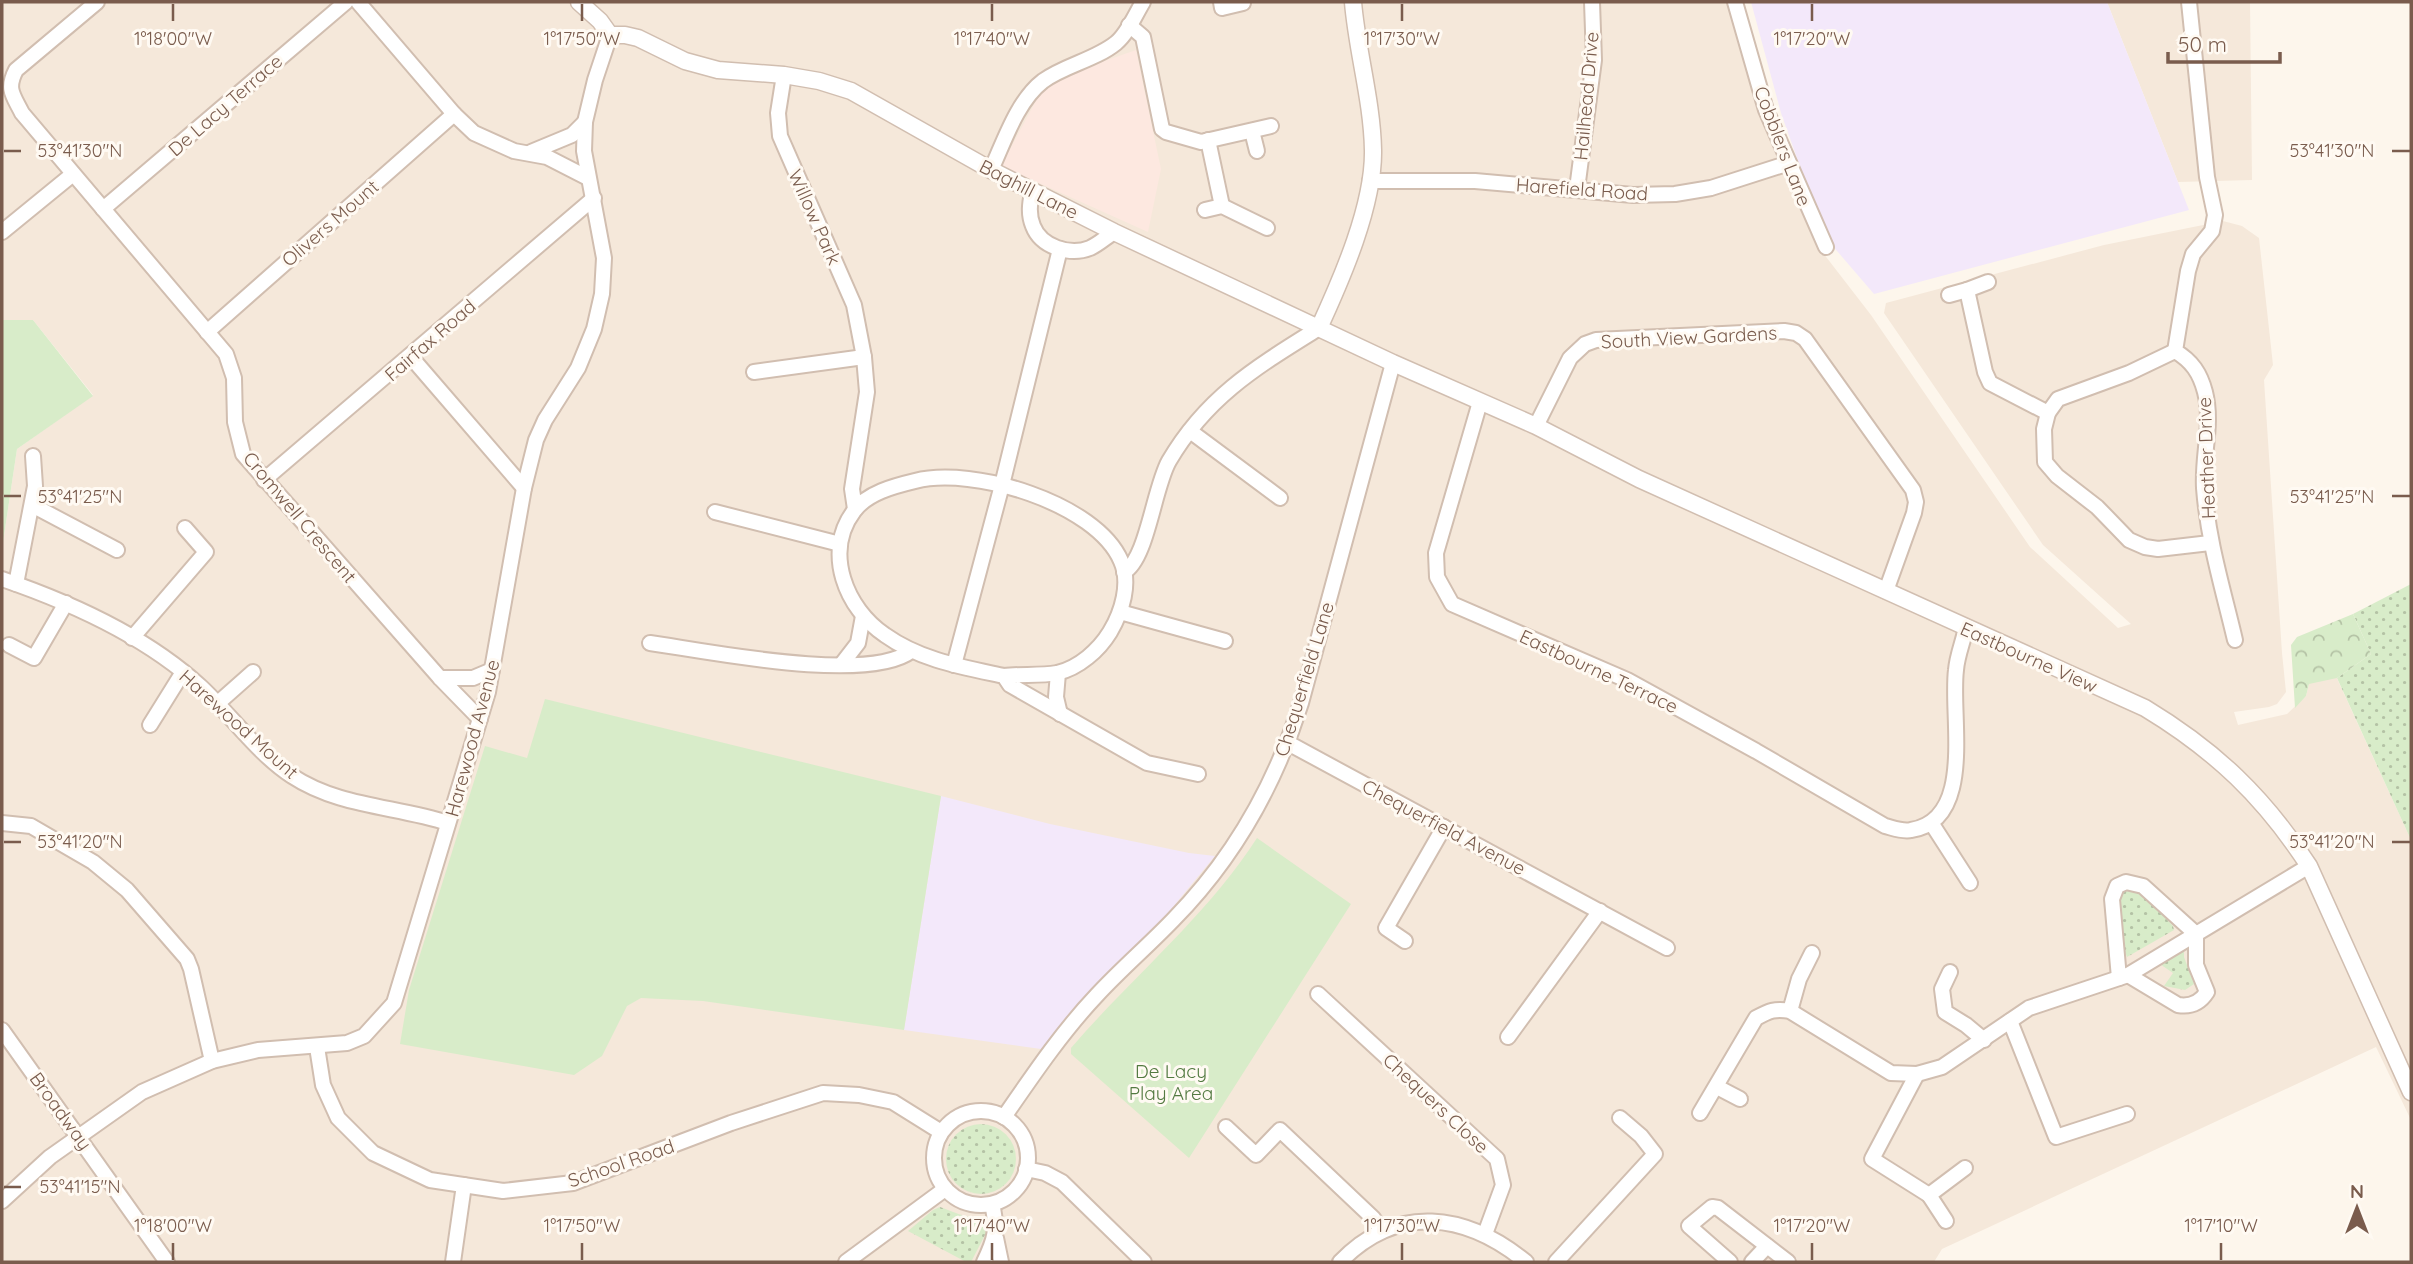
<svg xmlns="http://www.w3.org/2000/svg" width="2413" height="1264" viewBox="0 0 2413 1264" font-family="Quicksand,sans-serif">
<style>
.residential{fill:#f5e8da}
.commercial{fill:#fde8e0}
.education{fill:#f3e8fa}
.grass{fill:url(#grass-dots)}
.forest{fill:url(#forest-crowns)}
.park{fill:#d8ecc9}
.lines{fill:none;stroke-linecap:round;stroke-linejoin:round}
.minor-casing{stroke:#d1beb0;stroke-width:18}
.tertiary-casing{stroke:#d1beb0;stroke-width:19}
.minor{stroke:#fff;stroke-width:14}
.tertiary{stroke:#fff;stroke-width:16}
.ticks{fill:none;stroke:#7a5c4d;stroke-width:2.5}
.labels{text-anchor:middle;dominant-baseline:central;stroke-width:6;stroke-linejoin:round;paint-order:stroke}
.street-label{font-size:19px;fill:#7a5c4d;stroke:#fffaf3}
.park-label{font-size:19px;fill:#537a41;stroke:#fffaf3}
.ticks-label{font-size:18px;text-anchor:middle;fill:#7a5c4d;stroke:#fffaf3;stroke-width:6;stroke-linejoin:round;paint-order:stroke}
</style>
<defs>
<pattern id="grass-dots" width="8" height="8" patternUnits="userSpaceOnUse" patternTransform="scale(1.75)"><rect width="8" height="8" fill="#d8ecc9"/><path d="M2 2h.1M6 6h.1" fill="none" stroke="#b4c2a5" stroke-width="1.8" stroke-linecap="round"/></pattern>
<pattern id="forest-crowns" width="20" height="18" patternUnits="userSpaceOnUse" patternTransform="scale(1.75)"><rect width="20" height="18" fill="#d8ecc9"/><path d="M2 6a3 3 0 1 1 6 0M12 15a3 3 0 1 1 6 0" fill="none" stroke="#b4c2a5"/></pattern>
</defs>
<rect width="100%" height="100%" fill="#fdf6ec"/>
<g class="residential">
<path d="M2,2h1733l85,247 51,66 159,232 88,81 13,-4 -88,-79 -159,-232 2,-10 218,-58 119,-24 19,5 17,12 14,127 -9,15 18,273 4,39 -9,12 -8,3 -35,5 4,13 49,-11 19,-18 3,-12 20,-23 82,179v280l-35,-73 -434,202 -8,13h-1932v-713l15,-100 76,-54 -60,-75h-31z"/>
<path d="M2107,2h143l2,178 -74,2z"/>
</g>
<path class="commercial" d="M1136,50l25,119 -13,63 -147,-66 38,-71 26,-20z"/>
<g class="education">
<path d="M1751,2h356l82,208 -315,84 -49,-57 -44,-124z"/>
<path d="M941,796l109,28 139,29 26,3 -52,63 -78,77 -44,53 -137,-19z"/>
</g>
<g class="grass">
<path d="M2411,584v256l-74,-162 34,-24 -18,-40z"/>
<path d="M2123,888l17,3 33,35 1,4 -47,27 -3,-8 -6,-52z"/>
<path d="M2184,948v9l10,27 -9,6 -21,-4 9,-13 -16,-11z"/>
<circle cx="981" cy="1159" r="35"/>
<path d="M940,1207c6,2 10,4 16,6 13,6 27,1 30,20l-15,29h-5l-58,-31 25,-21z"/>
</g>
<path class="forest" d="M2353,614l18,40 -34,24 -28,6 -3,12 -11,12 -4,-63 6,-8z"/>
<g class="park">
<path d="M2,320h31l60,76 -76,53 -15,100z"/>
<path d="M545,699l396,97 -37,234 -201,-29 -62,-3 -14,8 -25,50 -28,19 -174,-31 9,-54 76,-244 42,12z"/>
<path d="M1257,838l94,66 -162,254 -118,-104v-6c61,-71 135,-131 186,-210z"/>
</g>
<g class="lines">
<defs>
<g id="minor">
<path d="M97,2l-81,68c-10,19 -3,25 6,43l204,241 8,24 1,44 8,32 197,224 40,41"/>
<path d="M358,2l96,112 20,19 40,18 33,6 41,21"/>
<path d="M1221,2l1,6 21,-5"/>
<path d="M1735,2l31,108 60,137"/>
<path d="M2189,2l18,175 8,38 -3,16 -19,23 -5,17 -13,80c17,10 25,22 30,41 8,32 -3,64 -1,96 4,53 19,101 31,152"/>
<path d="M1129,25l14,12 19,92 4,3 35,10 70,-16"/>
<path d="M784,75l-6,38 2,23 74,169 10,52 3,35 -15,97 3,20"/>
<path d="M1252,131l5,20"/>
<path d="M1208,140l14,66"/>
<path d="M531,152l41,-17 13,-13"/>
<path d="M991,170c13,-28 26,-69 52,-89 22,-16 52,-21 73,-38 12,-10 19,-28 27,-41"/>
<path d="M1370,181h105l158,14 42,-1 36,-6 78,-25"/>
<path d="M1577,189l17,-129 -2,-58"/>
<path d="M1032,192c-2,11 -4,22 1,34 8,21 37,30 57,22 9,-4 16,-11 24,-16"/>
<path d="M103,209l243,-207"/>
<path d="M1205,210l17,-4 45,22"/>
<path d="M2,232l71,-58"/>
<path d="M1988,282l-21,8 18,82 5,11 58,30"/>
<path d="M1949,295l18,-5"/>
<path d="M207,332l247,-218"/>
<path d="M2175,351l-46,22 -71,26 -10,14 -4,16 1,33 12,14 40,31 32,33 16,7 13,2 52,-6"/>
<path d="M411,357l113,131"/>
<path d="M754,372l110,-15"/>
<path d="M1480,402l-44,151 1,24 15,27 175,76 129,71 129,75c8,2 18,6 26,4 65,-10 39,-114 45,-160 1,-14 7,-28 10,-42"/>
<path d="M1536,426l34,-68 15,-14 11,-4 188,-9 12,2 9,6 108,151 3,12 -2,11 -28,78"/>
<path d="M1190,431l90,67"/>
<path d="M264,480l330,-282"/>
<path d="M32,505l85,45"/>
<path d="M715,512l125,32"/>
<path d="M1124,572c23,-12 30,-85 45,-111 38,-65 89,-95 150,-133"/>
<path d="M2,579c70,24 144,57 199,108 30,28 56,66 91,89 47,31 104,30 156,47"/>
<path d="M16,584l19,-98 -2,-30"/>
<path d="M1120,612l105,29"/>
<path d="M132,638l74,-86 -21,-24"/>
<path d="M650,643c56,8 218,41 261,8"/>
<path d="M9,645l25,13 32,-55"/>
<path d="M841,665l17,-22 5,-27"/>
<path d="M954,665l48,-180 58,-236"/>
<path d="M1058,673l-2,24 4,17"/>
<path d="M1004,676c17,-2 36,0 53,-3 22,-5 42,-23 53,-41 12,-20 21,-49 11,-71 -25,-58 -148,-95 -206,-80 -21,5 -48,12 -61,30 -31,41 -8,98 31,124 35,25 77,32 119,41l6,9 137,78 51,11"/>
<path d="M440,678h33l19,-8"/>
<path d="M218,703l35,-31"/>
<path d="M150,725l33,-53"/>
<path d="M1288,743l379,205"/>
<path d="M2,823l29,3 62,36 34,28 60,69 4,10 21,92"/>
<path d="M1932,824l38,59"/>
<path d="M1405,941l-19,-13 58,-101"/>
<path d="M1950,972l-8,17 3,23 21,13 18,15"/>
<path d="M2119,978l-7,-79 5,-13 9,-4 17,4 53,48v31l11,27c-7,11 -17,15 -29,13l-50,-30"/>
<path d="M1318,994l179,165 6,26 -18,49"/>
<path d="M1790,1011l9,-32 13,-26"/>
<path d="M2010,1021l46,116 71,-23"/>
<path d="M2,1030l165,232"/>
<path d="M1508,1037l92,-126"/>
<path d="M317,1047l6,38 15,33 35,35 57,27 73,11 70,-8 158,-60 92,-30 36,2 34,7 48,30"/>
<path d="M1917,1074l-45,85 57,36 36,-27"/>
<path d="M1717,1087l23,12"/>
<circle cx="981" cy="1158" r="47"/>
<path d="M1700,1113l56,-95c13,-7 19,-10 34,-7l101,62 26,1 25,-7 87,-59 99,-33 181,-109"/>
<path d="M1004,1117c29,-42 58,-85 93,-122 24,-26 51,-49 76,-75 60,-61 102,-135 128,-217l92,-340"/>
<path d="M1226,1127l30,28 24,-25 93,88 9,13"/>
<path d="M1026,1169l19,4 17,9 82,80"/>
<path d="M1929,1195l17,26"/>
<path d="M2,1201l48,-44 92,-65 70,-31 46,-11 89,-7 17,-7 30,-33 94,-311 36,-204 12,-48 9,-20 33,-52 16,-39 8,-35 2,-36 -20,-107 1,-29 10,-42 15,-45"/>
<path d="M996,1238l5,24"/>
<path d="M453,1262l11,-77"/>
<path d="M846,1262l99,-73"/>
<path d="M984,1262c11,-23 14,-33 8,-58"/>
<path d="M1340,1262c57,-59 126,-49 186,0"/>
<path d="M1556,1262l99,-108 -14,-18 -21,-18"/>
<path d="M1730,1262l-41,-36 23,-19 6,1 70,54"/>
<path d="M1752,1262l15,-16"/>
</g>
<g id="tertiary">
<path d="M579,2l21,19 10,14h15l13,3 47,23 33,9 66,5 35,6 32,10 140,79 123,62 279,131 143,63 103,53 506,229c71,43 119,89 164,158l102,226"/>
<path d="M1319,328c23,-50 55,-123 54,-178 -1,-50 -16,-99 -20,-148"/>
</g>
</defs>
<use href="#minor" class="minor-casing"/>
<use href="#tertiary" class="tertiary-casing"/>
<use href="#minor" class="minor"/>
<use href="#tertiary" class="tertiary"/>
</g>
<path class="ticks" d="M173,4v17M582,4v17M992,4v17M1402,4v17M1812,4v17M4,151h17M2392,151h18M4,496h17M2392,496h18M4,842h17M2392,842h18M4,1187h17M173,1243v17M582,1243v17M992,1243v17M1402,1243v17M1812,1243v17M2221,1243v17"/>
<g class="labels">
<g class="street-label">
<text transform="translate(1586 96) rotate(-85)">Hailhead Drive</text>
<text transform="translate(225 105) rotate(-41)">De Lacy Terrace</text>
<text transform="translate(1783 146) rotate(69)">Cobblers Lane</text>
<text transform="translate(1029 189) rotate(27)">Baghill Lane</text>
<text transform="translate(1582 189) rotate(4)">Harefield Road</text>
<text transform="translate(815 217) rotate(66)">Willow Park</text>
<text transform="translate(330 223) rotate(-41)">Olivers Mount</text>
<text transform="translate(1689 337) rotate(-3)">South View Gardens</text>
<text transform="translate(430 340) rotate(-41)">Fairfax Road</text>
<text transform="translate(2206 458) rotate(-92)">Heather Drive</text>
<text transform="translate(300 517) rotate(50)">Cromwell Crescent</text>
<text transform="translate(2029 657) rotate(24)">Eastbourne View</text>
<text transform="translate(1599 671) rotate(25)">Eastbourne Terrace</text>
<text transform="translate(1304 679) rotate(-73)">Chequerfield Lane</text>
<text transform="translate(239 724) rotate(42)">Harewood Mount</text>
<text transform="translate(472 738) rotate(-75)">Harewood Avenue</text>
<text transform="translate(1444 827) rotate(28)">Chequerfield Avenue</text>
<text transform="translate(1436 1103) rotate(43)">Chequers Close</text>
<text transform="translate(61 1111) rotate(54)">Broadway</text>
<text transform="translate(621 1163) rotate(-19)">School Road</text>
</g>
<g class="park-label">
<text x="1171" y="1071">De Lacy<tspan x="1171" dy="22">Play Area</tspan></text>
</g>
</g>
<g class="ticks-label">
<text x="173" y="45">1°18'00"W</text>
<text x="582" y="45">1°17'50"W</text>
<text x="992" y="45">1°17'40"W</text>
<text x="1402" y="45">1°17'30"W</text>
<text x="1812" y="45">1°17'20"W</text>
<text x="80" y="157">53°41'30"N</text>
<text x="2332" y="157">53°41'30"N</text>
<text x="80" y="503">53°41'25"N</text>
<text x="2332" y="503">53°41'25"N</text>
<text x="80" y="848">53°41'20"N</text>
<text x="2332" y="848">53°41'20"N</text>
<text x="80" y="1193">53°41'15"N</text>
<text x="173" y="1232">1°18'00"W</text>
<text x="582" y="1232">1°17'50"W</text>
<text x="992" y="1232">1°17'40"W</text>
<text x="1402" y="1232">1°17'30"W</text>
<text x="1812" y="1232">1°17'20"W</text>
<text x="2221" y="1232">1°17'10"W</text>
</g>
<rect width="2413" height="1264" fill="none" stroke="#7a5c4d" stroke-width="7"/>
<g transform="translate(2357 1208)" stroke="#fffaf3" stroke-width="5" paint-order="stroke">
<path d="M0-5L12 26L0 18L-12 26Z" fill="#7a5c4d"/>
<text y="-10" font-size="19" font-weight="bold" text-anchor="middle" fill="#7a5c4d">N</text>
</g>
<path d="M2168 52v10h112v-10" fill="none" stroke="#7a5c4d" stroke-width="3.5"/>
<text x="2178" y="52" font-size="21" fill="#7a5c4d" stroke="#fffaf3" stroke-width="5" paint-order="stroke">50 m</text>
</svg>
